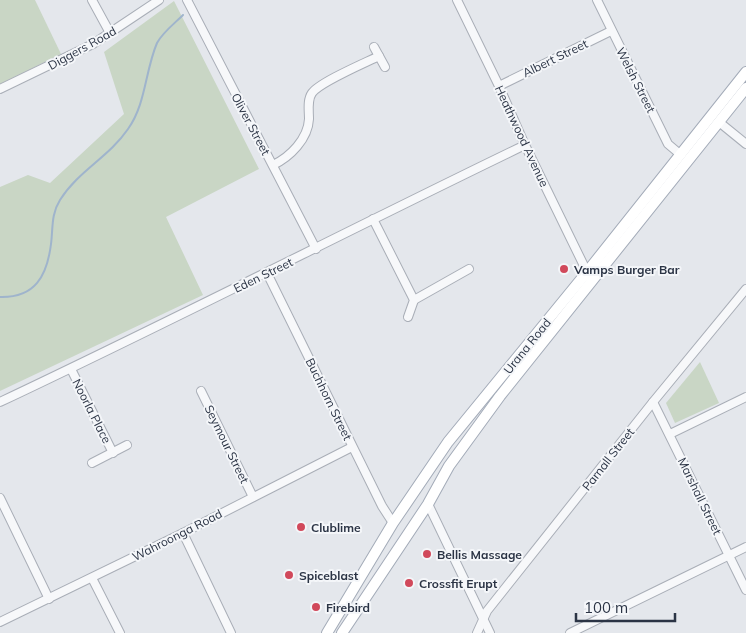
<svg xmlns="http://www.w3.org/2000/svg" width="746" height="633" viewBox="0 0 746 633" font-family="Mulish,sans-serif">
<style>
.green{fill:#c9d6c5}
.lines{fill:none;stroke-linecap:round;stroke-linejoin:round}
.stream{stroke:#9fb4cc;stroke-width:2}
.minor-casing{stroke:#a9aeb7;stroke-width:10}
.major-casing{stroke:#a3abb8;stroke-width:12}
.minor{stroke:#f7f8fa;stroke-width:8}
.major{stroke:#fff;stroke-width:10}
.poi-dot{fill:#d1495b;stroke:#f4f6f9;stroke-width:2}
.labels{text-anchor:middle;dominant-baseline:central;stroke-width:4;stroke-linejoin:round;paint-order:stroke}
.street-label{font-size:12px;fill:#2b3445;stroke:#f4f6f9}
.poi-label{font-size:12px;font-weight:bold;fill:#2b3445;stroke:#f4f6f9;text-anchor:start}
</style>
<rect width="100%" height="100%" fill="#e4e7ec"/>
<g class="green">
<path d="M0,0h35l26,54 -61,30z"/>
<path d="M174,1l85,168 -93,48 37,78 -203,96v-204l28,-12 22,8 74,-69 -20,-62z"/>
<path d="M700,362l19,41 -44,20 -9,-20z"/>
</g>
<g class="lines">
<path class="stream" d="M0,297c35,1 47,-21 51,-53 2,-15 0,-30 9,-44 18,-29 49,-43 68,-71 18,-25 17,-58 29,-86 5,-10 18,-20 26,-28"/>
<defs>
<g id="minor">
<path d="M92,0l18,33"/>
<path d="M187,0l129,249"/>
<path d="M457,0l42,86 26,59 62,127"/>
<path d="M597,0l71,144 13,11"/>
<path d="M374,47l11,20"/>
<path d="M499,86l112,-55"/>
<path d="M0,89l93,-45 66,-44"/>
<path d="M719,122l27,22"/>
<path d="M273,165c17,-8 35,-26 36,-46 0,-8 -2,-19 3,-26 8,-11 53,-30 67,-37"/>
<path d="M373,219l41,81 -6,17"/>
<path d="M267,273l115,233 11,17"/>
<path d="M414,300l55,-31"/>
<path d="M71,369l42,84"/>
<path d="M201,391l52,106"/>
<path d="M0,402c176,-83 349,-172 525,-257"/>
<path d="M653,402l93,188"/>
<path d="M670,434l76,-37"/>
<path d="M92,463l35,-18"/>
<path d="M0,498l49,101"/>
<path d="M428,504l62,129"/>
<path d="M183,533l48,100"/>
<path d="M92,578l28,55"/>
<path d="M0,622l183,-89 169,-86"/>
<path d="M477,633l10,-22 166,-209 93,-113"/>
<path d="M570,633l176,-86"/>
</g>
<g id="major">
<path d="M327,633l66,-110 55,-81 139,-170 159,-200"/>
<path d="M342,633l86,-129 21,-38 51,-70 246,-308"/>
</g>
</defs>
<use href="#minor" class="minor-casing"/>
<use href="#major" class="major-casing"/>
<use href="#minor" class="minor"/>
<use href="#major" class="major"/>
</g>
<g class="poi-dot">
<circle cx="564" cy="269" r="5"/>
<circle cx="301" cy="527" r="5"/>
<circle cx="427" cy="554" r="5"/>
<circle cx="289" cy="575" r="5"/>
<circle cx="409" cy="583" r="5"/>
<circle cx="316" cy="607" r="5"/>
</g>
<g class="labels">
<g class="street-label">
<text transform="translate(82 48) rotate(-29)">Diggers Road</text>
<text transform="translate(555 58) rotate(-26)">Albert Street</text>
<text transform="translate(636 80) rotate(63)">Welsh Street</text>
<text transform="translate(251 124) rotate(62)">Oliver Street</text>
<text transform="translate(522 136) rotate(65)">Heathwood Avenue</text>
<text transform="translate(263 275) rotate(-26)">Eden Street</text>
<text transform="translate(527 346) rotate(-51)">Urana Road</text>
<text transform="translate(329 399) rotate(64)">Buchhorn Street</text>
<text transform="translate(92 411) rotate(63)">Noorla Place</text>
<text transform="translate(227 444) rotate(64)">Seymour Street</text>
<text transform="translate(608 459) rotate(-52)">Parnall Street</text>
<text transform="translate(700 496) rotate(64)">Marshall Street</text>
<text transform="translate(177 535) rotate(-27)">Wahroonga Road</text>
</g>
<g class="poi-label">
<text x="574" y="269">Vamps Burger Bar</text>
<text x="311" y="527">Clublime</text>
<text x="437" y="554">Bellis Massage</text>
<text x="299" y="575">Spiceblast</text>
<text x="419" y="583">Crossfit Erupt</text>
<text x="326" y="607">Firebird</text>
</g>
</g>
<path d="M576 613v8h99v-8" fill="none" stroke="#2b3445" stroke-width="2.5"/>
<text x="584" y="613" font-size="15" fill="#2b3445" stroke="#f4f6f9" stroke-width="4" paint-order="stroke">100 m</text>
</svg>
